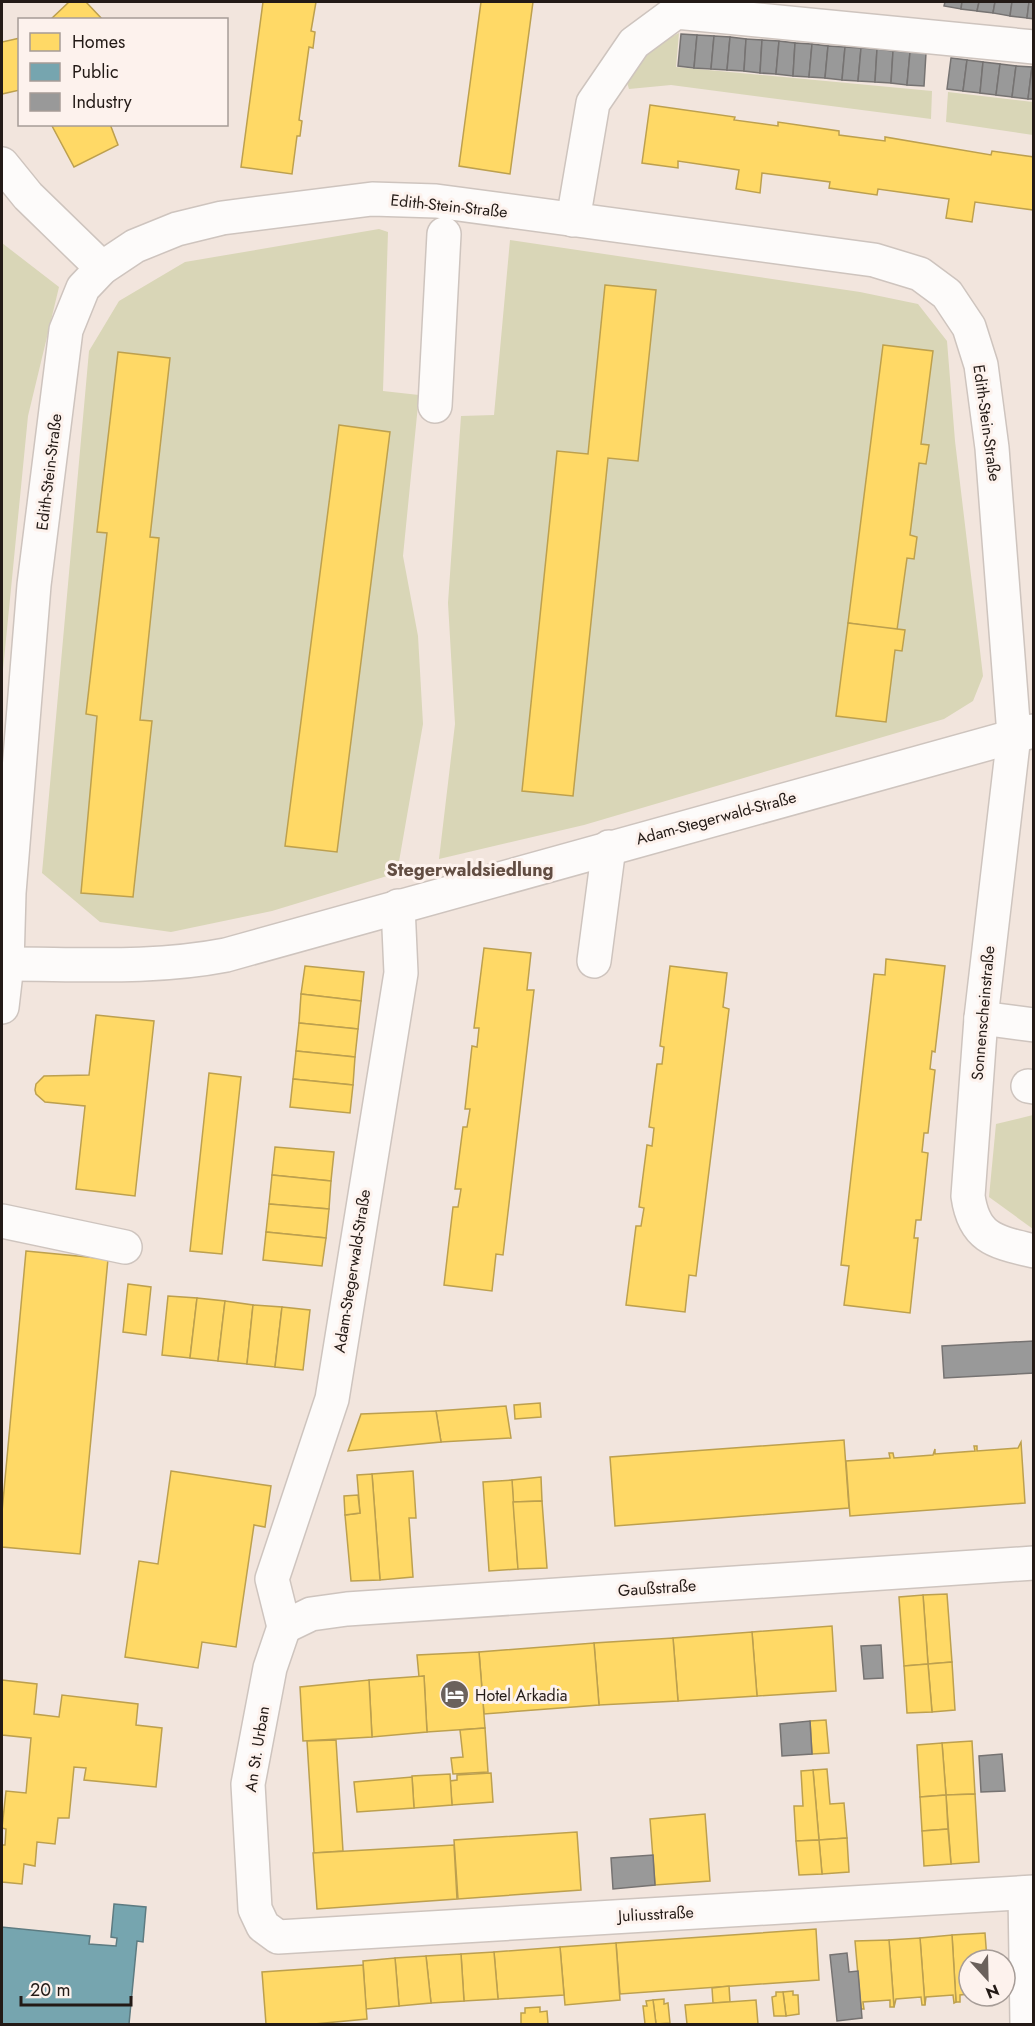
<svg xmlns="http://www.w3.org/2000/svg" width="1035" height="2026" viewBox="0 0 1035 2026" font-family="Jost,sans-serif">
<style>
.green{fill:#d9d6b7}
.homes{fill:#ffd966;stroke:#bda04e;stroke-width:1.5}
.public{fill:#76a5af;stroke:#5d7b81;stroke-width:1.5}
.industry{fill:#999;stroke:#767372;stroke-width:1.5}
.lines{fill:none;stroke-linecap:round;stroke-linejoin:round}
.minor-casing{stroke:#cec4be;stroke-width:36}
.minor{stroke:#fdfbfa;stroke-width:33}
.labels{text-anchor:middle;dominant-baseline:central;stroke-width:6;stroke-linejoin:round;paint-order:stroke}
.street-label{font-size:16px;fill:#231a16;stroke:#fdf2ed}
.poi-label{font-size:16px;fill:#231a16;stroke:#fdf2ed;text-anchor:start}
.neighbourhood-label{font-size:18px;font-weight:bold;fill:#624d42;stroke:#fdf2ed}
</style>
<rect width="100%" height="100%" fill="#f2e5dd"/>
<g class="green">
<path d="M679,33l-3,34 256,24 -1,28 -260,-34 -42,4 -3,-10c15,-21 29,-34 53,-46z"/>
<path d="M948,92l85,10v33l-87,-13z"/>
<path d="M379,229l9,3 -5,159 36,4 -16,161 15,80 5,88 -26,149 -125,38 -101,21 -71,-10 -58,-49 47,-522 30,-50 66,-39z"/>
<path d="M510,240l350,52 58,12 29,37 8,100 28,235 -10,25 -29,18 -360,106 -145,34 16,-135 -7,-121 13,-187 33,-1z"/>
<path d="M2,243l57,44 -31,129 -26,264z"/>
<path d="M1033,1115h1l-1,114 -44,-32 7,-73z"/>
</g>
<g class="homes">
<path d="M69,2h17l17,18h-53z"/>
<path d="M263,2h53l-5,29 4,1 -2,16 -4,-1 -10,73 3,1 -2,15h-3l-5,38 -51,-7z"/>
<path d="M481,2h52l-23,172 -51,-8z"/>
<path d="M20,38v52l-18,4v-52z"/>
<path d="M650,105l85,12 -1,3 44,6v-4l61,9v4l46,6v-4l106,18 1,-4 42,6v61l-1,-8 -58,-8 -3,20 -26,-4 3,-19 -71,-10 -1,6 -48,-7 1,-6 -68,-9 -2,20 -24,-4 3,-19 -61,-9v7l-36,-5z"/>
<path d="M51,124h59l8,21 -44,22z"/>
<path d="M605,285l51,5 -18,171 -30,-3 -35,338 -51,-5 35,-340 31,3z"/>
<path d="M883,345l50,6 -12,93 8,1 -3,19 -7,-1 -9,72 7,2 -3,22 -7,-1 -10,72 -49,-7z"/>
<path d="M118,352l52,6 -20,179 9,1 -19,182 12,1 -19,176 -52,-4 16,-177 -11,-2 21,-181 -10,-1z"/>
<path d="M339,425l51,7 -53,420 -52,-6z"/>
<path d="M848,623l57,7 -3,21 -7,-1 -9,72 -50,-6z"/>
<path d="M484,948l47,5 -4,37h7l-31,265 -7,-1 -4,37 -48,-6 9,-78h5l3,-18h-6l8,-62h4l3,-18h-5l7,-63 5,1 2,-19h-5z"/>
<path d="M886,959l59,7 -10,86 -3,-1 -2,18 5,1 -7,63h-4l-2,19 6,1 -7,67h-5l-2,18h4l-8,75 -66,-8 5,-39 -8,-1 33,-291 11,1z"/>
<path d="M305,966l59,6 -3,29 -60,-7z"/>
<path d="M670,966l57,7 -4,34 6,2 -33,267 -7,-1 -4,37 -59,-7 10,-79h5l3,-18 -5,-1 8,-62 5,1 2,-18 -5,-1 8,-63h5l2,-17 -4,-1z"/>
<path d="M301,994l60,7 -3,28 -59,-6z"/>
<path d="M96,1015l58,6 -19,175 -59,-7 9,-83 -40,-4 -9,-8 -1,-4 1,-6 8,-8 45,-1z"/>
<path d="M299,1023l59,6 -3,28 -59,-6z"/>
<path d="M296,1051l59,6 -2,28 -60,-6z"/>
<path d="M209,1073l32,4 -19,177 -32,-3z"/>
<path d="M293,1079l60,6 -3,28 -60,-6z"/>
<path d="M275,1147l59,5 -3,29 -59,-6z"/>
<path d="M272,1175l59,6 -2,28 -60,-5z"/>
<path d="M269,1204l60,5 -3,29 -60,-6z"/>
<path d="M266,1232l60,6 -4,28 -59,-6z"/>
<path d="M26,1251l82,8 -28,295 -78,-7v-35z"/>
<path d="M128,1284l23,3 -5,48 -23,-3z"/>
<path d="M168,1296l29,2 -7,60 -28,-3z"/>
<path d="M197,1298l28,3 -7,60 -28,-3z"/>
<path d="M225,1301l28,4 -6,59 -29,-3z"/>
<path d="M253,1305l29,2 -7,60 -28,-3z"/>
<path d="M282,1307l28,3 -7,60 -28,-3z"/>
<path d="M540,1403l1,14 -26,2 -1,-14z"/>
<path d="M506,1406l5,32 -70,4 -5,-31z"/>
<path d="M436,1411l5,31 -93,9 13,-37z"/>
<path d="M844,1440l5,68 -234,18 -5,-69z"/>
<path d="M1021,1442l4,61 -175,13 -4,-55 44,-3 -1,-5h4l1,5 39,-3 2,-6v5l40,-3 -1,-5h3v5l41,-3z"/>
<path d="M171,1471l100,15 -6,41 -11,-2 -18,122 -34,-5 -4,26 -73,-11 14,-96 19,3z"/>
<path d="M413,1471l3,47h-7l4,59 -33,3 -8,-106z"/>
<path d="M372,1474l8,106 -29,1 -6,-66 15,-2 -3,-38z"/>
<path d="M541,1477l1,24 -29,1 -1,-22z"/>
<path d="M512,1480l6,89 -29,2 -6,-89z"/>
<path d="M358,1495l2,18 -15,2 -1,-19z"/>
<path d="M542,1501l5,67 -29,1 -5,-67z"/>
<path d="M947,1594l5,68 -24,2 -5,-69z"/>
<path d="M923,1595l5,69 -24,2 -5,-69z"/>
<path d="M832,1626l4,65 -79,5 -5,-64z"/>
<path d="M752,1632l5,64 -79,5 -5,-63z"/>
<path d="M673,1638l5,63 -79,4 -5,-62z"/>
<path d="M594,1643l5,62 -115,9 -5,-62z"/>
<path d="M479,1652l6,76 -58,4 -3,-56 -5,1 -2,-22z"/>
<path d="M952,1662l3,48 -23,2 -4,-48z"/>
<path d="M928,1664l4,48 -25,1 -3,-47z"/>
<path d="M424,1676l3,56 -55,5 -3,-57z"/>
<path d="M2,1680l35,4 -3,30 25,3 3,-22 76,9 -2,21 26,3 -6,59 -72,-7 2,-12 -12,-1 -5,51h-11l-3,26 -18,-2 -2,24 -11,-2 -2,20 -20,-2v-37h3l1,-16 -4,-1 4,-37 20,2 5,-55 -29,-3z"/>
<path d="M369,1680l3,57 -69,4 -3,-54z"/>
<path d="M826,1720l3,33 -17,1 -2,-33z"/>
<path d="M485,1728l3,44 -35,2 -2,-16 12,-1 -3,-27z"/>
<path d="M336,1740l7,111 -29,2 -7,-112z"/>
<path d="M972,1741l3,53 -29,1 -4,-52z"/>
<path d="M942,1743l4,52 -26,2 -3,-52z"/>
<path d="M827,1769l3,35 14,-1 3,35 -28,2 -6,-70z"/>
<path d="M813,1770l6,70 -23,1 -2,-35h9l-2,-35z"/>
<path d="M491,1773l2,29 -41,3 -2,-24 7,-1v-5z"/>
<path d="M450,1774l2,31 -38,3 -2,-32z"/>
<path d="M412,1777l2,31 -57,4 -3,-30z"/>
<path d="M975,1794l4,68 -28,2 -5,-69z"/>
<path d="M946,1795l2,34 -26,2 -2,-34z"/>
<path d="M705,1814l5,67 -55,4 -5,-66z"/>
<path d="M948,1829l3,35 -27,2 -2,-35z"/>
<path d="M577,1832l4,58 -123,9 -4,-59z"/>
<path d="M847,1838l2,34 -27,2 -3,-34z"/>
<path d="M819,1840l3,34 -23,1 -3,-34z"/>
<path d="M454,1845l3,54 -140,10 -4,-56z"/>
<path d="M816,1929l3,51 -199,14 -4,-51z"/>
<path d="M985,1933l2,27h-18v34l-9,1v7h-4l-4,-67z"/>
<path d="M952,1935l4,67 -2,1 -1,-8 -27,2 -1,8 -5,-67z"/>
<path d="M920,1938l5,67h-3l-1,-8 -25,2 -2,8 -5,-67z"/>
<path d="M889,1940l5,67h-4v-7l-27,2 1,7h-3l-6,-68z"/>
<path d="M616,1943l4,57 -55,5 -5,-58z"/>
<path d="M560,1947l4,48 -66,4 -4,-47z"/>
<path d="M494,1952l4,47 -34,2 -3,-47z"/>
<path d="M461,1954l3,47 -33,2 -5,-47z"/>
<path d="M426,1956l5,47 -32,3 -4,-48z"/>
<path d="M395,1958l4,48 -33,3 -3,-48z"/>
<path d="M363,1965l4,54 -53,5h-48l-4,-52z"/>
<path d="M729,1986l1,16 -17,1 -1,-15z"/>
<path d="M793,1991v4h5l1,19 -13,2 -3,-24z"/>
<path d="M776,1992h7l3,24h-12l-2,-19 4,-1z"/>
<path d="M664,1999v5l4,-1 2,20 -14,1 -3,-24z"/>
<path d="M653,2000l3,24h-11l-2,-18h4l-1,-5z"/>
<path d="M756,2000l2,24h-71l-2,-19z"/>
<path d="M540,2007v5l7,-1 1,13h-27v-11h4v-5z"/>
</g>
<path class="public" d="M114,1904l32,3 -3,35 -6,-1 -8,83h-127v-97l88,9 -1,8 27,2 1,-8 -6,-1z"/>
<g class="industry">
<path d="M945,2h17l-1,7 -17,-3z"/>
<path d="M962,2h17l-2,9 -16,-2z"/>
<path d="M979,2h16l-2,11 -16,-2z"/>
<path d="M995,2h17l-2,14 -17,-3z"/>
<path d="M1012,2h17l-2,16 -17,-2z"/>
<path d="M1029,2h5v17l-7,-1z"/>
<path d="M681,34l16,1 -3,33 -16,-2z"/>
<path d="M697,35l17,1 -3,33 -17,-1z"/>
<path d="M714,36l16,1 -3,33 -16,-1z"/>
<path d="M730,37l16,2 -2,32 -17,-1z"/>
<path d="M746,39l16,1 -2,33 -16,-2z"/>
<path d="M762,40l17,1 -3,33 -16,-1z"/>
<path d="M779,41l16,2 -2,33 -17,-2z"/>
<path d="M795,43l17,1 -3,33 -16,-1z"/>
<path d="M812,44l16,2 -3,32 -16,-1z"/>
<path d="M828,46l17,1 -3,33 -17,-2z"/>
<path d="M845,47l16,1 -3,33 -16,-1z"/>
<path d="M861,48l16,1 -2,33 -17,-1z"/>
<path d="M877,49l16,2 -2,32 -16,-1z"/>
<path d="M893,51l17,1 -3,33 -16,-2z"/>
<path d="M910,52l16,1 -2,33 -17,-1z"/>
<path d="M951,58l16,2 -4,31 -16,-2z"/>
<path d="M967,60l16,2 -3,31 -17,-2z"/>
<path d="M983,62l17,2 -4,31 -16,-2z"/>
<path d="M1000,64l16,2 -4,31 -16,-2z"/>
<path d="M1016,66l16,1 -4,32 -16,-2z"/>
<path d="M1032,67l2,1v31h-6z"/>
<path d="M1034,1341v32l-90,5 -2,-32z"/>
<path d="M881,1645l2,33 -19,1 -3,-33z"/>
<path d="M810,1721l2,33 -30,2 -2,-32z"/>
<path d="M1002,1754l3,37 -24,1 -2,-36z"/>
<path d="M653,1855l2,30 -42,4 -2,-31z"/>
<path d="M847,1953l2,19 9,-1 4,47 -25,3 -7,-66z"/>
</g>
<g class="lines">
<defs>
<g id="minor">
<path d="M2,164l26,32 74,72"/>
<path d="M573,220l20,-117 41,-60 42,-31 358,35"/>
<path d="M435,406l9,-172"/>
<path d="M594,961l15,-114"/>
<path d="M7,964c74,0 147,5 219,-9l807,-224"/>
<path d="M2,1007l5,-43 2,-71 25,-308 32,-255 17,-42 19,-20 33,-22 42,-17 45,-11 150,-19 64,2 438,59 46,14 27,20 22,33 12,38 11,83 22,287 -33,283 -13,178c6,43 28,46 66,55"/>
<path d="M981,1018l53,7"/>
<path d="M1028,1086l6,1"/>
<path d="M2,1221l123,26"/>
<path d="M284,1627l-14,41 -22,116 7,125 8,17 15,11 756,-45"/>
<path d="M284,1627l27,-13 36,-5 687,-46"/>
<path d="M284,1627l-12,-48 60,-180 69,-426 -3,-67"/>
<path d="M1025,1893l2,131"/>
</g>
</defs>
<use href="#minor" class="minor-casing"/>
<use href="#minor" class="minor"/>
</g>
<defs>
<symbol id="hotel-disc" viewBox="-11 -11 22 22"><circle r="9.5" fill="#6b615c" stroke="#fdf2ed"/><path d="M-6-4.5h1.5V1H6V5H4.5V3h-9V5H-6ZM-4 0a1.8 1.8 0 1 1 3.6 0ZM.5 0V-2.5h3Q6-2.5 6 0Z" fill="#fff"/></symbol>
</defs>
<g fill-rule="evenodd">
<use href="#hotel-disc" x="438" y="1678" width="33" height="33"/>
</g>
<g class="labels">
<g class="street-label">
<text transform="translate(449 206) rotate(6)">Edith-Stein-Straße</text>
<text transform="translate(987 423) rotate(82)">Edith-Stein-Straße</text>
<text transform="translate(49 472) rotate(-83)">Edith-Stein-Straße</text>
<text transform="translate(716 818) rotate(-15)">Adam-Stegerwald-Straße</text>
<text transform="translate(983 1013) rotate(-85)">Sonnenscheinstraße</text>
<text transform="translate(352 1271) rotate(-81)">Adam-Stegerwald-Straße</text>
<text transform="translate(657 1588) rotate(-4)">Gaußstraße</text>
<text transform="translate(257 1749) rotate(-81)">An St. Urban</text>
<text transform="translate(656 1914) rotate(-3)">Juliusstraße</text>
</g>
<g class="poi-label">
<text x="475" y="1695">Hotel Arkadia</text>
</g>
<g class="neighbourhood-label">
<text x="470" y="870">Stegerwaldsiedlung</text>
</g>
</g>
<rect width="1035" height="2026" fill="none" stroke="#231a16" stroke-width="6"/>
<rect x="18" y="18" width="210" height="108" fill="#fdf2ed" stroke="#a69c97" stroke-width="1.5"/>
<rect x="30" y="33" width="30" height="18" fill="#ffd966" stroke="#a69c97" stroke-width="1.5"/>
<text x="72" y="48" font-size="18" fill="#231a16">Homes</text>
<rect x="30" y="63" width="30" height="18" fill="#76a5af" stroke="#a69c97" stroke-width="1.5"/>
<text x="72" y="78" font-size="18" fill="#231a16">Public</text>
<rect x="30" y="93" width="30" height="18" fill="#999999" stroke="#a69c97" stroke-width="1.5"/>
<text x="72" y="108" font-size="18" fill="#231a16">Industry</text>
<g transform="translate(987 1978) rotate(158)"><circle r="28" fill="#fdf2ed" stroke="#a69c97" stroke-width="1.5"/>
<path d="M0-4.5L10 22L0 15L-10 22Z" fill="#6b615c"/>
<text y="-9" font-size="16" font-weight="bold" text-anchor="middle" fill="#231a16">N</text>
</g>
<path d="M21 1996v9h110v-9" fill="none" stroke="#231a16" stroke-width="3"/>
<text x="30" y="1996" font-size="18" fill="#231a16" stroke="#fdf2ed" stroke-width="4.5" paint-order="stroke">20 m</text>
</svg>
